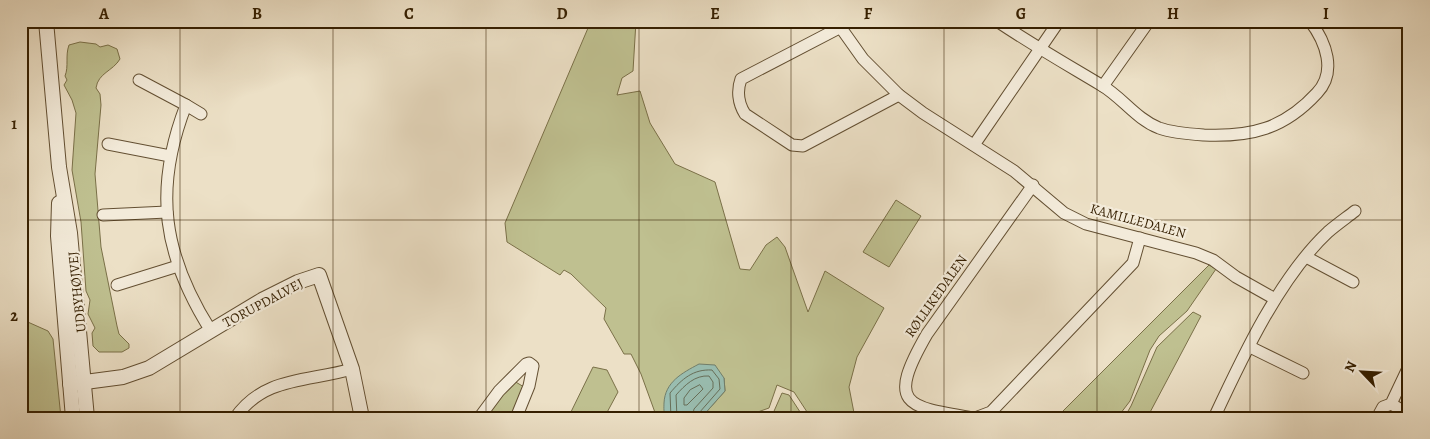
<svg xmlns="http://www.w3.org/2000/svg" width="1430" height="439" viewBox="0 0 1430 439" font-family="Alegreya,serif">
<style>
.green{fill:#bfc090;stroke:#7a7048}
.water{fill:#99bdb0;stroke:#717e6a}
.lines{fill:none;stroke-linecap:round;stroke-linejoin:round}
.shore{stroke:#676e58;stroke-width:1}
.minor-casing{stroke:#634f32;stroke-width:13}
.tertiary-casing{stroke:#634f32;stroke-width:16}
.minor{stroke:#f3ebda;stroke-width:11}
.tertiary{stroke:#f3ebda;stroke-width:14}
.grid{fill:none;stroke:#351f00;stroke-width:1;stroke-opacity:0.55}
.labels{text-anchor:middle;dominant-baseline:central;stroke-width:4.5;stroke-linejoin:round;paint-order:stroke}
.street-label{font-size:14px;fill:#351f00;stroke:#f3ebda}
.neatline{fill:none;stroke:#351f00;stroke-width:2}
.grid-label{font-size:16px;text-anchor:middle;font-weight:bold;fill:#351f00}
</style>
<rect width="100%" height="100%" fill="#ece0c6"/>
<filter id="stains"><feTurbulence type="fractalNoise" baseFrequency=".004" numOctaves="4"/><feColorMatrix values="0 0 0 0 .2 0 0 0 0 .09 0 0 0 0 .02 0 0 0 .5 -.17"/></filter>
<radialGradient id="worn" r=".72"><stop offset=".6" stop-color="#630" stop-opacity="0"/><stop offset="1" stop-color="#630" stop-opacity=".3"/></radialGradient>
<g class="green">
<path d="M591,21h45l-3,50 -11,7 -5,17 23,-4 10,32 25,41 40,18 25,87 10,1 16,-25 11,-8 8,10 23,65 17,-41 59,37 -27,49 -8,30 6,31h-44l-17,-26 -17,-7 -8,23 -28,10h-40l24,-27 -1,-13 -60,36 3,4h-10l-16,-44 -10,-20h-7l-20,-35 2,-11 -35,-34 -7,-4 -4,5 -53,-33 -2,-19z"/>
<path d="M80,42l16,2 4,3 8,-2 9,4 3,10c-7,12 -22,14 -24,29l4,6 1,11 -6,69 6,73 16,79 2,8 10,10v4l-7,4h-23l-6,-6 -1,-13 3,-5 -7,-14 2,-14 -4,-9 -5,-69 -9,-52 4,-57 -4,-13 -8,-15 3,-5 -2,-4c4,-10 0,-20 4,-31z"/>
<path d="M896,200l25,16 -32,51 -26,-15z"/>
<path d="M1209,265l7,4 -29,42 -28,25 -9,14 -20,51 -13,17h-61z"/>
<path d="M1193,312l8,4 -54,102h-23l7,-12 26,-59z"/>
<path d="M21,319l27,12 5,8 8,79h-40z"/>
<path d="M593,367l14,3 11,22 -14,26h-36z"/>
<path d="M514,381l10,6 -12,31h-29z"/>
<path d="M782,393l7,2 15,23h-33z"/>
</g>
<path class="water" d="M699,364l16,1 9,13 1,13 -24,27h-34c-4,-5 -3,-10 -3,-15 1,-21 18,-30 35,-39z"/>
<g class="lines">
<g class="shore">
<path d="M700,385l3,4 -16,16h-3v-7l6,-8z"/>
<path d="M671,418l-1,-25c12,-14 23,-24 42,-23l7,9 1,10 -21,24 -1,5"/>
<path d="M677,418l-1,-23c9,-10 19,-20 33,-19l4,6v6l-19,21 -2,9"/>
</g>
<defs>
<g id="minor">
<path d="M836,21l27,38 36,36 24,18 91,58 50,42 22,11 110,29 17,7 23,17 39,22"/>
<path d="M997,21c34,23 69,43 104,64 21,12 35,34 58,43 14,5 30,6 45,7 47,2 80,-6 113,-42 20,-21 9,-51 -7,-72"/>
<path d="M839,28l-98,51c-4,11 -3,24 4,35l47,31 11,1 96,-51"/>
<path d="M139,80l47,25"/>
<path d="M1103,86l46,-65"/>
<path d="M201,114l-15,-9c-33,85 -23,150 25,226"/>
<path d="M108,144l62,12"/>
<path d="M974,145l85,-124"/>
<path d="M103,215l64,-3"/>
<path d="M1306,257l47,25"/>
<path d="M117,285l61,-19"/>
<path d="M1250,347l53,26"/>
<path d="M1391,404l18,10"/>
<path d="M235,418c29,-42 73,-36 117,-49"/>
<path d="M479,418l20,-27 27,-27 3,-1 4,3 -4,20 -13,32"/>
<path d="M974,418c-69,-11 -88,-13 -47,-84l106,-149"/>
<path d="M975,418l16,-6 142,-149 7,-25"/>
<path d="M1214,418c28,-60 65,-140 114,-186 8,-7 18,-14 27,-21"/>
<path d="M1377,418l6,-11 8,-3 18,-38"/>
</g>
<g id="tertiary">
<path d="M46,21l13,146 11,66 17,185"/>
<path d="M59,203l-1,33 15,182"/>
<path d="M70,384l53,-7 26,-9 113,-68 36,-18 21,-7 33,94 10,49"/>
</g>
</defs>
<use href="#minor" class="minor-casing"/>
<use href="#tertiary" class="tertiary-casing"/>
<use href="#minor" class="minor"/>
<use href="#tertiary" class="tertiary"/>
</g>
<path class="grid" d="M180,21v397M333,21v397M486,21v397M639,21v397M791,21v397M944,21v397M1097,21v397M1250,21v397M21,220h1388"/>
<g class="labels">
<g class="street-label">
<text transform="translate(1138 221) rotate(15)">KAMILLEDALEN</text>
<text transform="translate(77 292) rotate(-96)">UDBYHØJVEJ</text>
<text transform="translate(936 296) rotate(-55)">RØLLIKEDALEN</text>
<text transform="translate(263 303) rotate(-28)">TORUPDALVEJ</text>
</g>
</g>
<rect width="1430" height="439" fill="none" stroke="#ece0c6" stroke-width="55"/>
<g transform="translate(1362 372) rotate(295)" stroke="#f3ebda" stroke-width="4" paint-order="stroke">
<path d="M0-4L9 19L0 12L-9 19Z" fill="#351f00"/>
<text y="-8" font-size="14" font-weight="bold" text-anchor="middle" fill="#351f00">N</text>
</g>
<rect x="28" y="28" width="1374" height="384" class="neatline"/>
<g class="grid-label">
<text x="104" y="19">A</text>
<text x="257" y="19">B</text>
<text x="409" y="19">C</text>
<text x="562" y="19">D</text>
<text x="715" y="19">E</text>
<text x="868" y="19">F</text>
<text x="1021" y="19">G</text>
<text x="1173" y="19">H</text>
<text x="1326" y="19">I</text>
<text x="14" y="129">1</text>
<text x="14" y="321">2</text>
</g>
<rect width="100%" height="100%" filter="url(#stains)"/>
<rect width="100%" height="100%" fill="url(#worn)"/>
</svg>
